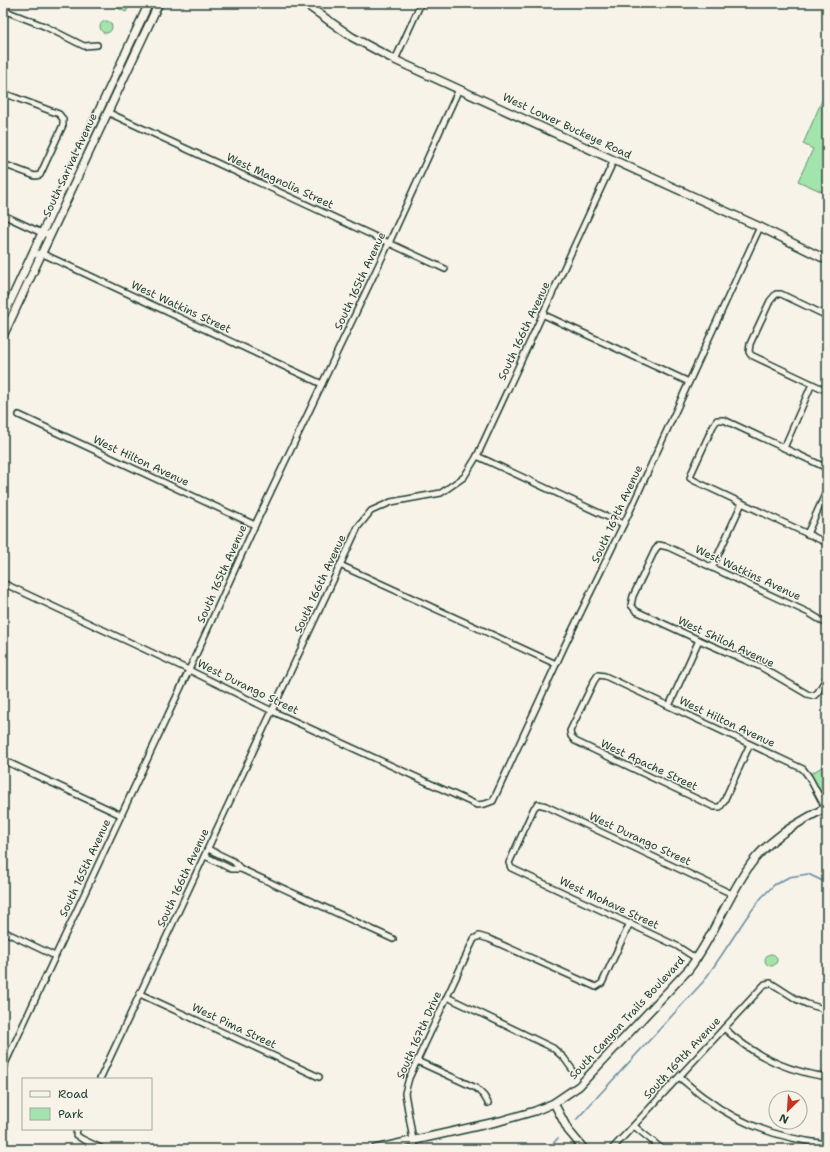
<svg xmlns="http://www.w3.org/2000/svg" width="830" height="1152" viewBox="0 0 830 1152" font-family="'Shantell Sans',sans-serif">
<style>
.green{fill:#a3e4ac;stroke:#619070}
.lines{fill:none;stroke-linecap:round;stroke-linejoin:round}
.stream{stroke:#658ca3;stroke-width:1.5}
.street-casing{stroke:#1f3d34;stroke-width:8}
.secondary-casing{stroke:#1f3d34;stroke-width:10}
.street{stroke:#f7f3e8;stroke-width:5}
.secondary{stroke:#f7f3e8;stroke-width:7}
.labels{text-anchor:middle;dominant-baseline:central;stroke-width:3;stroke-linejoin:round;paint-order:stroke}
.street-label{font-size:11px;fill:#1f3d34;stroke:#f7f3e8}
</style>
<rect width="100%" height="100%" fill="#f7f3e8"/>
<filter id="ink" filterUnits="userSpaceOnUse"><feTurbulence type="fractalNoise" baseFrequency=".025" numOctaves="2"/><feDisplacementMap in="SourceGraphic" scale="8" xChannelSelector="R" yChannelSelector="G"/><feConvolveMatrix kernelMatrix="1 2 1 2 8 2 1 2 1" color-interpolation-filters="sRGB"/></filter>
<g filter="url(#ink)">
<g class="green">
<path d="M108,3h23l-5,9z"/>
<circle cx="106" cy="27" r="6"/>
<path d="M827,89v105l-29,-13 15,-32 -10,-5z"/>
<path d="M827,764v36h-1l-16,-26z"/>
<circle cx="771" cy="960" r="6"/>
</g>
<g class="lines">
<g class="stream">
<path d="M576,1120l127,-138 18,-26 25,-38 16,-21 12,-12 15,-8 19,-3 19,9"/>
<path d="M548,1149l10,-11"/>
</g>
<defs>
<g id="street">
<path d="M3,10l41,16 40,20 13,-1"/>
<path d="M395,60l26,-57"/>
<path d="M3,93l56,21 4,5v6l-17,37 -6,13 -5,1 -32,-12"/>
<path d="M107,112l338,157"/>
<path d="M3,215l41,19h4l3,-2"/>
<path d="M32,255l9,-2 281,131"/>
<path d="M542,314l147,68"/>
<path d="M827,316l-46,-22h-5l-6,7 -20,43 -1,8 2,3 76,36"/>
<path d="M19,415l236,110"/>
<path d="M784,448l28,-64"/>
<path d="M477,456l146,68"/>
<path d="M827,468l-103,-48h-7l-4,6 -21,46 -2,6 5,3 132,62"/>
<path d="M807,534l20,-44"/>
<path d="M340,565l216,99"/>
<path d="M712,568l30,-65"/>
<path d="M3,583l186,87 83,41 205,94 8,-1 8,-3 72,-156 64,-132 131,-286"/>
<path d="M827,624l-18,-11 -141,-66 -9,-2 -4,5 -22,46 -2,9 5,6 63,29 62,27 46,27 7,2 4,-4 9,-15"/>
<path d="M669,706l30,-66"/>
<path d="M750,744l-26,57 -4,6h-6l-139,-66 -4,-5 -1,-5 24,-50 4,-6 7,1 198,93 6,8 17,32"/>
<path d="M3,760l118,55"/>
<path d="M208,849l25,12 8,8 152,70"/>
<path d="M205,856l26,13h10"/>
<path d="M3,931l52,25"/>
<path d="M697,959l-20,-13 -166,-78 -2,-5 25,-55 4,-4 8,2 186,88"/>
<path d="M140,994l179,83"/>
<path d="M447,997l106,51 11,10 8,11"/>
<path d="M724,1028c29,28 63,43 103,49"/>
<path d="M417,1061l59,27 8,8 4,7"/>
<path d="M3,1068l186,-398 66,-145 134,-282 70,-154"/>
<path d="M679,1077c9,7 17,15 26,21 35,27 78,41 122,46"/>
<path d="M100,1079l258,-552 13,-16 20,-9 50,-9 23,-16 13,-21 137,-296"/>
<path d="M634,1126l28,23"/>
<path d="M77,1129l-1,6 6,4 21,10"/>
<path d="M416,1149l-3,-9 -8,-47 4,-15 65,-139 5,-3 10,3 107,48 6,-4 28,-60"/>
<path d="M612,1149l153,-165 6,-1 25,16 11,5 20,6"/>
</g>
<g id="secondary">
<path d="M304,3l48,34 43,23 365,167 67,33"/>
<path d="M3,317l146,-314"/>
<path d="M3,336l156,-333"/>
<path d="M554,1103l14,27 16,19"/>
<path d="M375,1149l125,-28 35,-10 19,-8 25,-17 110,-117c23,-30 36,-66 57,-98 20,-31 49,-47 81,-64"/>
</g>
</defs>
<use href="#street" class="street-casing"/>
<use href="#secondary" class="secondary-casing"/>
<use href="#street" class="street"/>
<use href="#secondary" class="secondary"/>
</g>
</g>
<g class="labels">
<g class="street-label">
<text transform="translate(567 126) rotate(25)">West Lower Buckeye Road</text>
<text transform="translate(70 165) rotate(-65)">South Sarival Avenue</text>
<text transform="translate(280 181) rotate(25)">West Magnolia Street</text>
<text transform="translate(360 281) rotate(-65)">South 165th Avenue</text>
<text transform="translate(181 307) rotate(25)">West Watkins Street</text>
<text transform="translate(524 331) rotate(-65)">South 166th Avenue</text>
<text transform="translate(141 461) rotate(25)">West Hilton Avenue</text>
<text transform="translate(617 514) rotate(-65)">South 167th Avenue</text>
<text transform="translate(748 573) rotate(25)">West Watkins Avenue</text>
<text transform="translate(222 574) rotate(-66)">South 165th Avenue</text>
<text transform="translate(320 584) rotate(-65)">South 166th Avenue</text>
<text transform="translate(726 642) rotate(25)">West Shiloh Avenue</text>
<text transform="translate(248 687) rotate(26)">West Durango Street</text>
<text transform="translate(727 722) rotate(25)">West Hilton Avenue</text>
<text transform="translate(649 765) rotate(25)">West Apache Street</text>
<text transform="translate(640 839) rotate(25)">West Durango Street</text>
<text transform="translate(85 868) rotate(-65)">South 165th Avenue</text>
<text transform="translate(183 878) rotate(-65)">South 166th Avenue</text>
<text transform="translate(609 903) rotate(25)">West Mohave Street</text>
<text transform="translate(627 1018) rotate(-47)">South Canyon Trails Boulevard</text>
<text transform="translate(234 1026) rotate(25)">West Pima Street</text>
<text transform="translate(419 1035) rotate(-66)">South 167th Drive</text>
<text transform="translate(682 1058) rotate(-47)">South 169th Avenue</text>
</g>
</g>
<rect width="830" height="1152" fill="none" stroke="#f7f3e8" stroke-width="16"/>
<rect x="8" y="8" width="814" height="1136" fill="none" stroke="#1f3d34" stroke-width="1.5" filter="url(#ink)"/>
<rect x="22" y="1078" width="130" height="52" fill="#f7f3e8" stroke="#a1aaa0"/>
<rect x="30" y="1091" width="20" height="6" fill="#f7f3e8" stroke="#a1aaa0"/>
<text x="58" y="1098" font-size="12" fill="#1f3d34">Road</text>
<rect x="30" y="1108" width="20" height="12" fill="#a3e4ac" stroke="#a1aaa0"/>
<text x="58" y="1118" font-size="12" fill="#1f3d34">Park</text>
<g transform="translate(788 1110) rotate(205)"><circle r="19" fill="#f7f3e8" stroke="#a1aaa0"/>
<path d="M0-3L7 15L0 10L-7 15Z" fill="#c8321e"/>
<text y="-6" font-size="11" font-weight="bold" text-anchor="middle" fill="#1f3d34">N</text>
</g>
</svg>
